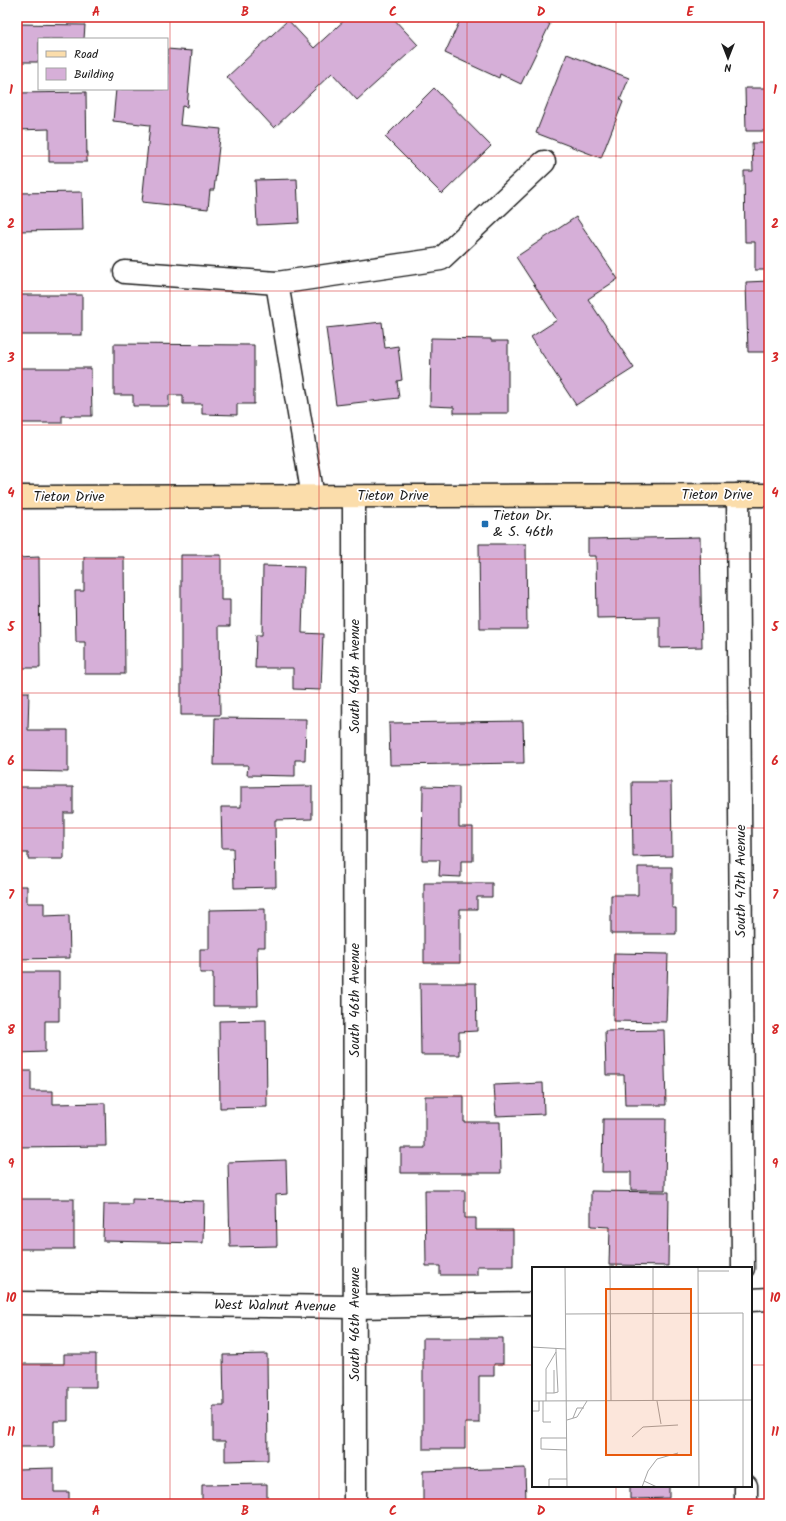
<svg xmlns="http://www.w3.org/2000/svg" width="786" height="1521" viewBox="0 0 786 1521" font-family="Kalam,sans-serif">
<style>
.building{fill:#d6afd8;stroke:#1c1c1c}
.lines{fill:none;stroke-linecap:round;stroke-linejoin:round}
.minor-casing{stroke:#1c1c1c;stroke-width:25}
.major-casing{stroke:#1c1c1c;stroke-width:25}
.minor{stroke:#fff;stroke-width:22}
.major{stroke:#fbddab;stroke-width:22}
.grid{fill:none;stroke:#d62828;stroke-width:1;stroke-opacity:0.55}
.poi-dot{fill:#1f6fb2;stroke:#fff;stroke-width:1.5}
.labels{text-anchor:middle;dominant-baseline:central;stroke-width:3.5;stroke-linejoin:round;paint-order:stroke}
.street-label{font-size:14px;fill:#1c1c1c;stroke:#fff}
.poi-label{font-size:14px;fill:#1c1c1c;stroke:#fff;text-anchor:start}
.inset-road{fill:none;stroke:#a4a4a4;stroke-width:1}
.view{fill:#e8590c;fill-opacity:0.15;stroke:#e8590c;stroke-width:2}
.inset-edge{fill:none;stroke:#1c1c1c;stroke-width:2}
.neatline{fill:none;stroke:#d62828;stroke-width:1.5}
.grid-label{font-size:13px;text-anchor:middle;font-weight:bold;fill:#d62828}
</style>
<rect width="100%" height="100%" fill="#fff"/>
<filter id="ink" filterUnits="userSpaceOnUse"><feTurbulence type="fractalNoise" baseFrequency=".025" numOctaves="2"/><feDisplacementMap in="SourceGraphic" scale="8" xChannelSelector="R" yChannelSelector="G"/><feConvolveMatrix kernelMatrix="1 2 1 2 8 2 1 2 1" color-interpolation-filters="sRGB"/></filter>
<g filter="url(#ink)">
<g class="building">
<path d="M348,17h44l26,28 -61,55 -25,-27 -58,55 -47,-51 61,-57 26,28z"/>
<path d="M458,17h78l14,7 -29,60 -21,-10 -1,4 -54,-25 16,-35z"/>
<path d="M17,24l68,1 -1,14h-45v23h-22z"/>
<path d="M167,49l25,2 -5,56 -5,-1 -2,19 41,4 -7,61h-4l-2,19 -66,-7 8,-77 -37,-4 3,-32h51z"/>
<path d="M567,54l62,24 -9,22 3,2 -22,56 -65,-25z"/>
<path d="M434,88l57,58 -49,48 -57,-57z"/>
<path d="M745,88h24v43h-23z"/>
<path d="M86,92l1,70h-38v-33l-32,1v-37z"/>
<path d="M752,143h17v127h-14v-28h-10l-1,-71h9z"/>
<path d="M297,179l2,44 -42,2 -2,-45z"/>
<path d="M82,192l1,38 -66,1v-38z"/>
<path d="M576,217l42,62 -30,20 46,69 -58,37 -45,-68 26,-17 -41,-63z"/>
<path d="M769,281v71h-21l-2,-70z"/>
<rect x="17" y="295" width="65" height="40"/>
<path d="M382,322l3,26 13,-2 4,34 -5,1 2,17 -63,7 -10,-77z"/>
<path d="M431,338l60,1v2h17v72h-54v-6l-24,-1z"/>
<path d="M114,344l140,1v59h-17v11l-35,-1v-10h-19v-9h-14v11h-36v-11h-19z"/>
<path d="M17,368h74l1,48h-30v7h-45z"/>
<path d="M700,537l2,110 -42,1v-31l-63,1 -1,-62h-8v-17z"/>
<path d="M479,544h47l1,85h-47z"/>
<path d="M181,555h40v45h9v26h-11l1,89h-39z"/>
<path d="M39,557l1,111h-23v-110z"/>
<path d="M84,557h40l1,117h-40v-32h-9l-1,-51h9z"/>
<path d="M263,566l41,1 -2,66 21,1 -2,56 -28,-1v-21h-38l1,-33h6z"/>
<path d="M17,692h12l-1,38h40v42l-51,-1z"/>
<path d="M215,718l91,1 -1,41h-10v16l-48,-1 1,-10h-34z"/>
<path d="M523,721l1,42 -134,2 -1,-42z"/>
<path d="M632,782h39l1,74 -39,1z"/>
<path d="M312,786v33l-37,1 1,67 -42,1 -1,-40h-11l-1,-41h20v-20z"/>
<path d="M423,786l36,1v40h14v34h-12v16l-22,-1 1,-16h-18z"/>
<path d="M17,787h56v26h-9v46h-36v-6h-11z"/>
<path d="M638,867h34v41h4v26h-65v-39h27z"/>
<path d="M424,883h68v14h-15v12h-17v54h-36z"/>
<path d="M17,886h10v17h17v13l25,-1 1,43 -53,1z"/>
<path d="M265,909v38h-8l1,59h-45v-33h-13v-24h9v-39z"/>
<path d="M614,953l54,1 -2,68 -53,-1z"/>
<path d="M17,972h42v49h-14v31l-28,1z"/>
<path d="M420,983h56l1,48 -18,1v23h-38z"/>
<path d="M266,1020l1,87 -47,1 -1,-87z"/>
<path d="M664,1030l2,75h-41l-1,-30h-18l-1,-44z"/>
<path d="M17,1071h14v20h22v13l52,-1 1,43 -89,1z"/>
<path d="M543,1083l1,31 -48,2 -2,-31z"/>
<path d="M425,1096h39v26h36l1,51h-100v-25h24z"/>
<path d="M603,1119h63l-1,71h-34v-18h-29z"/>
<path d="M286,1160l1,34 -11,1 1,51 -47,1 -2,-85z"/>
<path d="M425,1190h40v28h11v12h37v36h-36v9h-37v-9h-14z"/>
<path d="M591,1191l78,1 -1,74 -59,-1 1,-38 -19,-1z"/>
<rect x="17" y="1199" width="57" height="50"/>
<path d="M132,1199l72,2 -1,42 -100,-2 1,-37h28z"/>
<path d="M423,1338h80v26h-9v12h-15v47h-14v26h-42z"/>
<path d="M64,1354h32v33h-28v34h-14v26h-37v-83h47z"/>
<path d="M267,1354l1,106 -43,1v-20h-12v-35h11l-1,-51z"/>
<path d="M54,1468v24h15v12h-52v-35z"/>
<path d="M525,1468l1,33 -48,1v2h-55v-33z"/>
<path d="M267,1484v20h-65v-19z"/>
<path d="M630,1486h39v12l-39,1z"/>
</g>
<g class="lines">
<defs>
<g id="minor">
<path d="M125,272l152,11 164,-24 103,-97"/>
<path d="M277,283l36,214"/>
<path d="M738,495l5,773"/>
<path d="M354,497l1,1007"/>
<path d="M751,1300l18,-1"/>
<path d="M17,1303l339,4 177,-3"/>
<path d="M746,1486v18"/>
</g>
<path id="major" d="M17,497l752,-2"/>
</defs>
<use href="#minor" class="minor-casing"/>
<use href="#major" class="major-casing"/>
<use href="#minor" class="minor"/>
<use href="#major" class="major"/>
</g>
</g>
<path class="grid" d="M170,17v1487M319,17v1487M467,17v1487M616,17v1251M17,156h752M17,291h752M17,425h752M17,559h752M17,693h752M17,828h752M17,962h752M17,1096h752M17,1230h752M17,1365h516M751,1365h18M616,1486v18"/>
<rect class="poi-dot" x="481" y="520" width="8" height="8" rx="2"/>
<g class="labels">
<g class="street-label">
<text x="717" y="495">Tieton Drive</text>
<text x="393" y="496">Tieton Drive</text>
<text x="69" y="497">Tieton Drive</text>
<text transform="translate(355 676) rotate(-90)">South 46th Avenue</text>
<text transform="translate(741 881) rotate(-90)">South 47th Avenue</text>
<text transform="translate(355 1000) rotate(-90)">South 46th Avenue</text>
<text transform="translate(275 1306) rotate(1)">West Walnut Avenue</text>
<text transform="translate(355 1324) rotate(-90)">South 46th Avenue</text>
</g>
<g class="poi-label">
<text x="493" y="516">Tieton Dr.<tspan x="493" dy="16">&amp; S. 46th</tspan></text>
</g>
</g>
<g transform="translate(532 1267)">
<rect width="220" height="220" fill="#fff"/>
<path class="inset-road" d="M33,0l2,220M78,0l1,134M166,0l1,220M166,4h31M34,47l177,-1v174M0,80l34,2M14,126h8v-23M22,126l4,-1 -2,-40M0,134l220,-1M11,134v21h8M14,134v-32l10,-17v-4M121,134v-134M125,134l4,23M0,144h7v-10M41,151l4,-10h7M35,153l10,-3 10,-16M100,170l11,-10 35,-2M35,171h-26v11l26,1M112,214l13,6M17,220v-8h18M110,220l6,-16 9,-12 21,-6"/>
<path class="view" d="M74,22h85v166h-85z"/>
<rect width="220" height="220" class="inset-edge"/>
</g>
<rect width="786" height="1521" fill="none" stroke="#fff" stroke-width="44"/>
<rect x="38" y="38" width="130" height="52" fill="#ffffff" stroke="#a4a4a4"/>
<rect x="46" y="51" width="20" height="6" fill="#fbddab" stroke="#a4a4a4"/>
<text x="74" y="58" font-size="12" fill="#1c1c1c">Road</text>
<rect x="46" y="68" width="20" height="12" fill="#d6afd8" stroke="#a4a4a4"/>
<text x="74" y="78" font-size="12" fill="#1c1c1c">Building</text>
<g transform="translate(728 58) rotate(180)" stroke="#ffffff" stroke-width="3" paint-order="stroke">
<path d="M0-3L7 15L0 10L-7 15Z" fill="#1c1c1c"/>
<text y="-6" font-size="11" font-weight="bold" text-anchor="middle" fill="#1c1c1c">N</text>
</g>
<rect x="22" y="22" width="742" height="1477" class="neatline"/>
<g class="grid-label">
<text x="96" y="16">A</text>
<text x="245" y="16">B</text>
<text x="393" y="16">C</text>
<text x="541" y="16">D</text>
<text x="690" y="16">E</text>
<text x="11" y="94">1</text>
<text x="775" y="94">1</text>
<text x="11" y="228">2</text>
<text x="775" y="228">2</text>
<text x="11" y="362">3</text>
<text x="775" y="362">3</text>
<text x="11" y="497">4</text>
<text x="775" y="497">4</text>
<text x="11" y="631">5</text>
<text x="775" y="631">5</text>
<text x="11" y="765">6</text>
<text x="775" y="765">6</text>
<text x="11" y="899">7</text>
<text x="775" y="899">7</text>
<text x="11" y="1034">8</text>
<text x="775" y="1034">8</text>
<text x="11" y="1168">9</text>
<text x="775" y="1168">9</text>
<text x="11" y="1302">10</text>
<text x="775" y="1302">10</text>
<text x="11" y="1436">11</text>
<text x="775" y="1436">11</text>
<text x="96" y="1515">A</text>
<text x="245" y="1515">B</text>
<text x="393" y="1515">C</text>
<text x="541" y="1515">D</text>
<text x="690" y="1515">E</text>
</g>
</svg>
